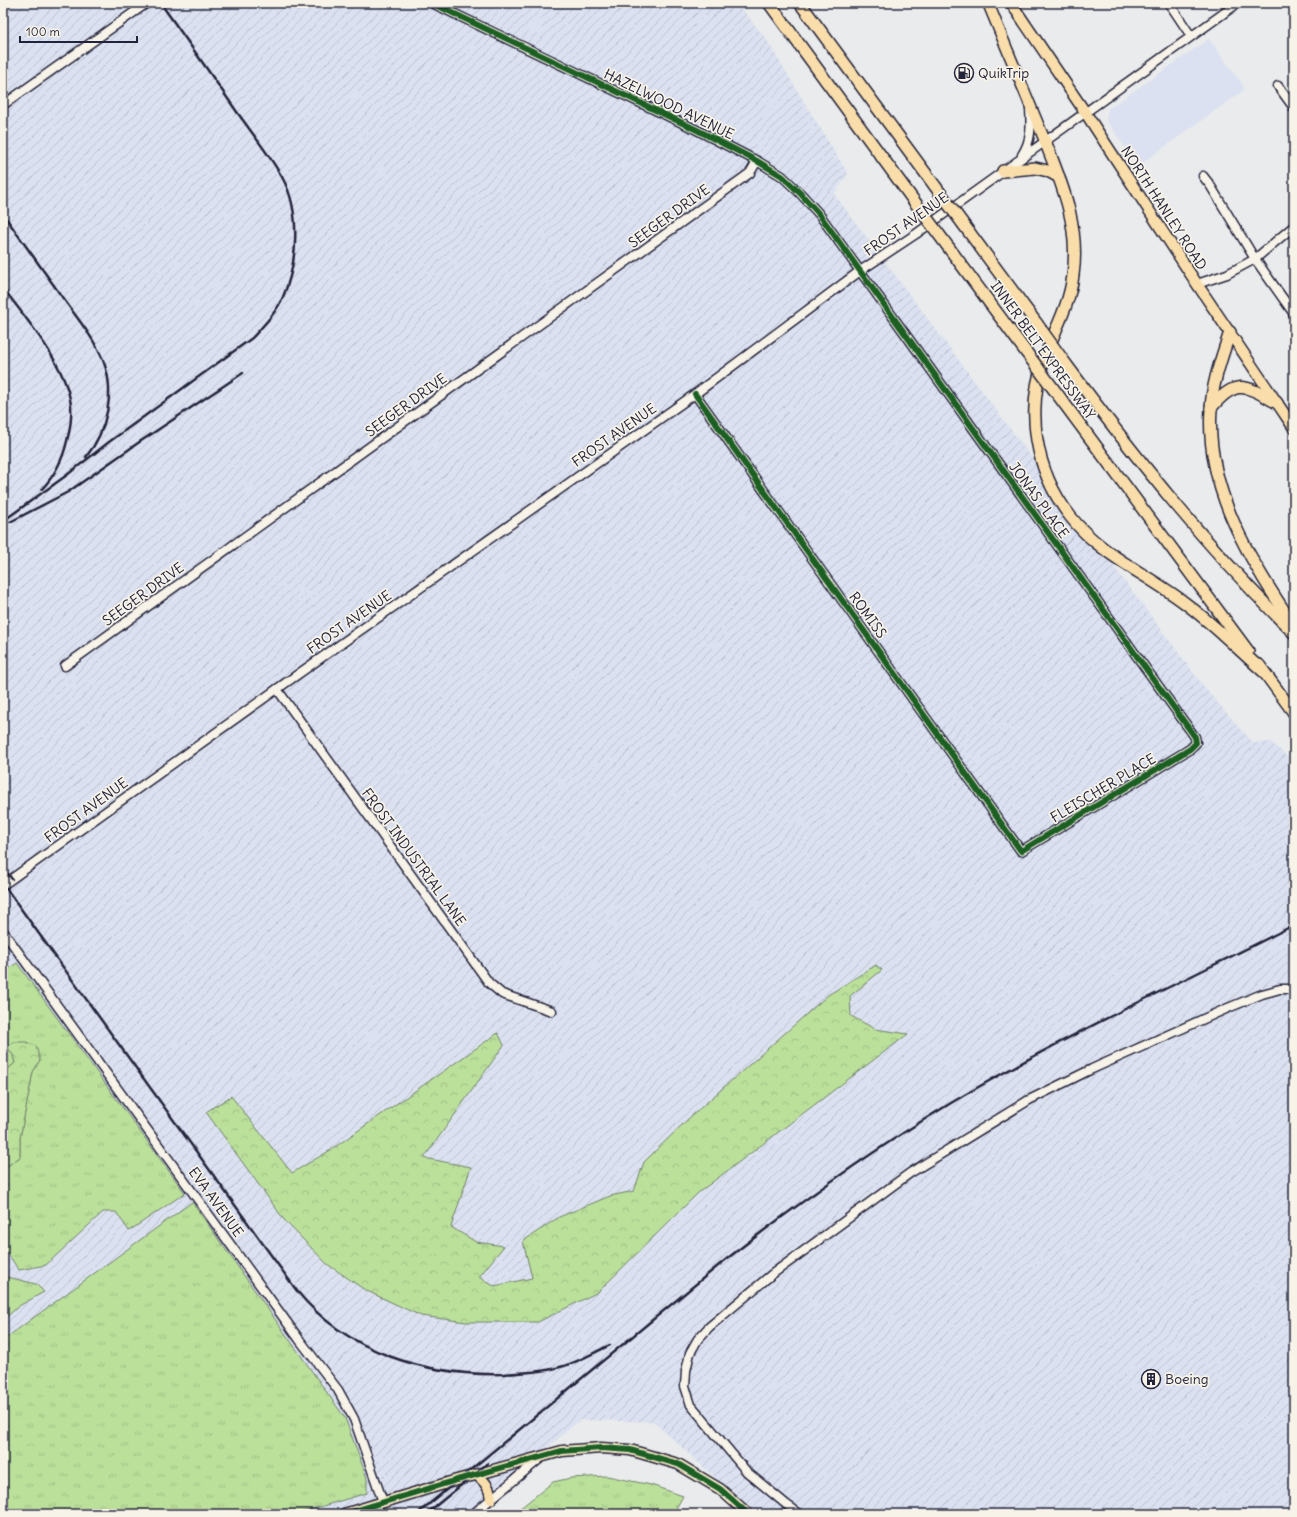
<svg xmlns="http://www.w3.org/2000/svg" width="1297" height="1517" viewBox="0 0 1297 1517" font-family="Delius,sans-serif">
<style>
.built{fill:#dbe1f0}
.industrial{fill:url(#industrial-furrows)}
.grass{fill:url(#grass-tufts);stroke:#6e816a}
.forest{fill:url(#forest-crowns);stroke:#6e816a}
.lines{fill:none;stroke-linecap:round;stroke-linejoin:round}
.minor-casing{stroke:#22223b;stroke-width:11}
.major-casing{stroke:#22223b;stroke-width:13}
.highway-casing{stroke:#22223b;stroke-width:14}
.minor{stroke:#f7f3e8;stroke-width:8}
.major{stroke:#f9deab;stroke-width:10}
.highway{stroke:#f9deab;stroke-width:11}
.rail{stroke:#22223b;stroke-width:2.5}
.highway-bridge-casing{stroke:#22223b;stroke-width:14;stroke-linecap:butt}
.highway-bridge{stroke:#f9deab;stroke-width:11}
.cycleway-casing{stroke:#f7f3e8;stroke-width:8}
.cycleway{stroke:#1b5e20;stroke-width:6}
.labels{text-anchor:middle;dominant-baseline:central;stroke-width:3.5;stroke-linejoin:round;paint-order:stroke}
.poi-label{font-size:14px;fill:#22223b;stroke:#f7f3e8;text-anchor:start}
.street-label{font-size:14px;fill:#22223b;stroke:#f7f3e8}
</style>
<defs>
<pattern id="industrial-furrows" width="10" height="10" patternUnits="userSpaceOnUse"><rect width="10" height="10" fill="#dbe1f0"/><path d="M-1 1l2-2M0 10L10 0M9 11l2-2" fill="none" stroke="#bcc1cf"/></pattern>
<pattern id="grass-tufts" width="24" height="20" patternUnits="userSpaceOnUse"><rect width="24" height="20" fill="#bbe09a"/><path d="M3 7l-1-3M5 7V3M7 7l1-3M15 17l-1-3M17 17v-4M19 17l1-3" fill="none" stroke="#a0c086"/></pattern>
<pattern id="forest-crowns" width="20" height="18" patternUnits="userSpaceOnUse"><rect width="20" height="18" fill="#bbe09a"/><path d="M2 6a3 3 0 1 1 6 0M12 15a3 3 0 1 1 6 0" fill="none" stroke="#a0c086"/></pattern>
</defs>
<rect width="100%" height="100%" fill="#eaebec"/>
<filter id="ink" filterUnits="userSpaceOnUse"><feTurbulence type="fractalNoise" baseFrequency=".025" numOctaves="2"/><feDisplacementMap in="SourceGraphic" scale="8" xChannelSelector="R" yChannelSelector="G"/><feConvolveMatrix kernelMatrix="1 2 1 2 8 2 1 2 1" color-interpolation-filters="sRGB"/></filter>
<g filter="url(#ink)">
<path class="built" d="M1209,39l34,46 1,5 -106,76 -32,-46 2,-11z"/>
<path class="industrial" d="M3,3h734l29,36 82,135 -14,20 374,498 45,51 18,-1 23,21v751h-539l-101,-92 -74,-2 -110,94h-467z"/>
<g class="grass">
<path d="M17,963l168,230 -56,38 -13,-19h-13l-57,53 -27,5 -16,-23v-78l17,-12v-19l13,-67 7,-11 -33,-13 6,8 2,8 -10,9 -2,-2v-98z"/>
<path d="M192,1202l153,216 22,60v15l-71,21h-293v-174z"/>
<path d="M3,1276l33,8 8,8 -25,14 -16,14z"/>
<path d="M607,1476l44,9 32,11 -10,18h-160l40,-32 18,-4z"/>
</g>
<g class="forest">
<path d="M876,965l6,5 -32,26 1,20 24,13 33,5 -210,159 -100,99 -60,30h-72l-45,-6 -56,-26 -38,-26 -42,-43 -79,-109 25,-16 61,77 37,-22 169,-118 6,12 -80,113 47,9 -20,60 25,15 28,4 -25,31 15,9 38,-8 -9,-37 36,-24 51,-21 24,-5 10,-29 44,-43 140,-124z"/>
<path d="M14,1042h12l10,4 4,14 -7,12 -13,66v19l-17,12v-99l3,1 9,-8 -2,-8 -6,-8z"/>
</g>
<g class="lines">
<defs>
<g id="minor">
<path d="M432,3l265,127 60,31 25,15 18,17 19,21 41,57 335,466 1,6 -6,6 -169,102 -326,-457"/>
<path d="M1169,3l22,33"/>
<path d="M1278,86l16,22"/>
<path d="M3,105l144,-102"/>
<path d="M1022,155c10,-15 9,-30 8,-47"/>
<path d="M1203,176l7,9 45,74 39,55"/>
<path d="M1197,284l30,-10 28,-15 39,-33"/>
<path d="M65,666l685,-493 7,-12"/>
<path d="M277,689l212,294 13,11 50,17"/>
<path d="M3,885l274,-196 418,-295 165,-123 56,-37 322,-231"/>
<path d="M3,931l296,408 39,51 16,29 29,83"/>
<path d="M473,1514l69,-57"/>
<path d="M800,1514l-13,-9 -40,-33 -56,-67 -6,-19 1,-15 4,-18 8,-14 11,-12 62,-52 139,-102 119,-73 63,-31 136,-61 34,-14 18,-5h14"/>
</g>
<g id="major">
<path d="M988,3l57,138"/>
<path d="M1011,3l74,109 112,172 97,144"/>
<path d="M477,1475c8,7 13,12 14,24"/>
<path d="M344,1514l113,-34 105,-29 39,-3 29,2 48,14 42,25 28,25"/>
</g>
<g id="highway">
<path d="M769,3l145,198"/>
<path d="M800,3l135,183"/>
<path d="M1045,141c17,43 35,85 28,134 -3,29 -18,54 -28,82 -20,53 -10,114 25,159 29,38 77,58 115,87 27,20 52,45 78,68"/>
<path d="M1003,171l32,-3 13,3 11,6"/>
<path d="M969,232l68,92"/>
<path d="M949,248l77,104"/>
<path d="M1230,332c-8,25 -18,51 -19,77 -6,81 40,152 83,217"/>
<path d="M1065,363c70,94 144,187 229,270"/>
<path d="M1058,395l190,256"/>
<path d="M1211,408c25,-31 36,-22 66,-5"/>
<path d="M1259,665l35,48"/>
</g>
</defs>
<use href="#minor" class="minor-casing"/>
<use href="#major" class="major-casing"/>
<use href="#highway" class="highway-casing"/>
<use href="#minor" class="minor"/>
<use href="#major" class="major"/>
<use href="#highway" class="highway"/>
<g class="rail">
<path d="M3,214c19,27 38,53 57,80 14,20 33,42 43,66 13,32 4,71 -17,97"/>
<path d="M3,288c24,32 63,77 68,117 1,12 -1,25 -4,36 -4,18 -12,34 -25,48"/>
<path d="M3,521l64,-46 42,-33 143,-104c11,-12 24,-25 31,-41 15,-35 18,-86 -1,-120 -13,-23 -30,-44 -45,-65 -24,-35 -49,-70 -73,-104"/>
<path d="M10,522l58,-30 70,-49 105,-70"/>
<path d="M3,868l9,11"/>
<path d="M3,884l294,407c50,62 130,85 206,83 20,-1 41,-2 61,-8 16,-5 31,-14 46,-21"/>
<path d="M417,1514l307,-253c73,-57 148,-110 227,-158 111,-66 228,-120 343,-178"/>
<path d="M426,1514l62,-51"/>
</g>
<defs>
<g id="highway-bridge">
<path d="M935,186l34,46"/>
<path d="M914,201l35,47"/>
<path d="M1037,324l28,39"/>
<path d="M1026,352l32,43"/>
</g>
</defs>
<use href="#highway-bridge" class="highway-bridge-casing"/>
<use href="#highway-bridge" class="highway-bridge"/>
<defs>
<g id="cycleway">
<path d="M432,3l265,127 60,31 25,15 18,17 19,21 41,57 335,466 1,6 -6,6 -169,102 -326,-457"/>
<path d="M344,1514l113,-34 105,-29 39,-3 29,2 48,14 42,25 28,25"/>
</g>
</defs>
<use href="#cycleway" class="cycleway-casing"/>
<use href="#cycleway" class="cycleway"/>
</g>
</g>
<defs>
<symbol id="fuel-ring" viewBox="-11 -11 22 22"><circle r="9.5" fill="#f7f3e8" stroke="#22223b" stroke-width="1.5"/><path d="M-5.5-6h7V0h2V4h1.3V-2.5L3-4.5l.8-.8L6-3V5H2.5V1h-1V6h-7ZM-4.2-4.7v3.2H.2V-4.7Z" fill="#22223b"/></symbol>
<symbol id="building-ring" viewBox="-11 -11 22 22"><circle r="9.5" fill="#f7f3e8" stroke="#22223b" stroke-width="1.5"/><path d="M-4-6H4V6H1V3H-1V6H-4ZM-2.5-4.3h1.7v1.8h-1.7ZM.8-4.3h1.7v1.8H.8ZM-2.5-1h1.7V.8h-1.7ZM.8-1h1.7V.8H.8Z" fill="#22223b"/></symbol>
</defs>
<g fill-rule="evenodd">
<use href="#fuel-ring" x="953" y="62" width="22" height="22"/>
<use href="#building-ring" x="1140" y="1368" width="22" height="22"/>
</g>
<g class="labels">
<g class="poi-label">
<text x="978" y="73">QuikTrip</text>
<text x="1165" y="1379">Boeing</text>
</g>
<g class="street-label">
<text transform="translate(669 104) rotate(26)">HAZELWOOD AVENUE</text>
<text transform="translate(1164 208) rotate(57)">NORTH HANLEY ROAD</text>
<text transform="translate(669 216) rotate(-36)">SEEGER DRIVE</text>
<text transform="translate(906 224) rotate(-35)">FROST AVENUE</text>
<text transform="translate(1043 350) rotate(54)">INNER BELT EXPRESSWAY</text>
<text transform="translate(406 405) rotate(-36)">SEEGER DRIVE</text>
<text transform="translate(614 435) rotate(-35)">FROST AVENUE</text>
<text transform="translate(1039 500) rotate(54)">JONAS PLACE</text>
<text transform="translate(143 594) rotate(-36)">SEEGER DRIVE</text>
<text transform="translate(868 615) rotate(54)">ROMISS</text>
<text transform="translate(349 622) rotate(-35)">FROST AVENUE</text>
<text transform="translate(1103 788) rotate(-31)">FLEISCHER PLACE</text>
<text transform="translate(86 810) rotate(-36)">FROST AVENUE</text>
<text transform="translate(414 857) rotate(54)">FROST INDUSTRIAL LANE</text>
<text transform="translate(216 1202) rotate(54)">EVA AVENUE</text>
</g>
</g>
<rect width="1297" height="1517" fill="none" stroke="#f7f3e8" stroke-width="16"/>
<rect x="8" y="8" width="1281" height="1501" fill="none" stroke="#22223b" stroke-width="1.5" filter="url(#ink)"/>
<path d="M20 36v6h117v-6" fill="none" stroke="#22223b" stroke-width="2"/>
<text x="26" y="36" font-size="12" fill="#22223b" stroke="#f7f3e8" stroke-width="3" paint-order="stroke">100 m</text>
</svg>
